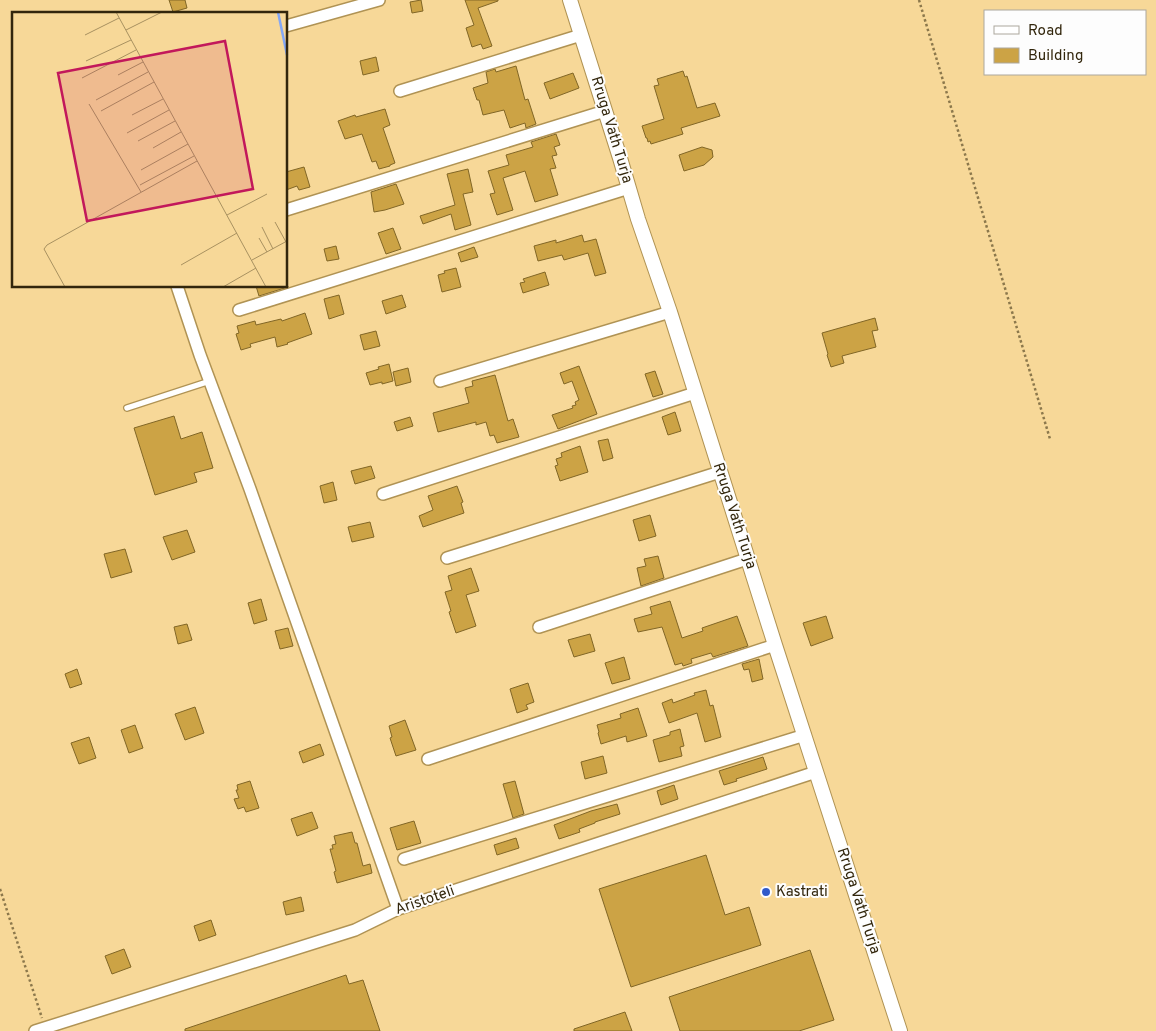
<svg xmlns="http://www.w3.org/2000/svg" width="1156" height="1031" viewBox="0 0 1156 1031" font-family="Overpass,sans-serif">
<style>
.building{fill:#cca345;stroke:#816626}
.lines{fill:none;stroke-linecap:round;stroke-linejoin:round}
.service-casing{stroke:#b09354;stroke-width:8}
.minor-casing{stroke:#b09354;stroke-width:14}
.tertiary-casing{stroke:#b09354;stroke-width:16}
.path{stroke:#8c784c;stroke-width:2.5;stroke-dasharray:2.5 2.5;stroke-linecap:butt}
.service{stroke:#fff;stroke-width:5.5}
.minor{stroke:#fff;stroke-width:11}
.tertiary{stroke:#fff;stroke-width:14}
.poi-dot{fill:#315aca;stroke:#fdfdfd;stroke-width:2}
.labels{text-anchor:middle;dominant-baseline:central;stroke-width:4;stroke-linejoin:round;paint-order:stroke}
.street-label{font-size:15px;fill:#32260c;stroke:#fdfdfd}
.poi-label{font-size:15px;fill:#32260c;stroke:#fdfdfd;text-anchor:start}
.inset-river{fill:none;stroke:#84a7f6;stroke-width:2.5}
.inset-road{fill:none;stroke:#a89160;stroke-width:1}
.view{fill:#c2185b;fill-opacity:0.15;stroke:#c2185b;stroke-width:2.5}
.inset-edge{fill:none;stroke:#32260c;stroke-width:2.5}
</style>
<rect width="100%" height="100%" fill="#f7d898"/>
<g class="building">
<path d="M169,0h16l2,8 -14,4z"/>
<path d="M421,0l2,11 -11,2 -2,-11z"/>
<path d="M465,0h33v1l-20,7 14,38 -9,3 -2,-5 -9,3 -6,-19 8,-3z"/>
<path d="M376,57l3,14 -16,4 -3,-14z"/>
<path d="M516,66l9,34 3,-1 8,25 -10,4 -1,-5 -15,5 -6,-18 -21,5 -4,-15h-2l-4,-12 15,-5 -2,-11 9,-3 1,3z"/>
<path d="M683,71l2,6 2,-1 10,32 18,-5 5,13 -39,12 2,6 -32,10 -1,-3 -2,1 -1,-4h-1l-4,-12 22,-7 -10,-33 5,-1 -2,-6z"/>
<path d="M573,73l6,15 -29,11 -6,-16z"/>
<path d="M385,109l5,16 -7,3 12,35 -5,2v1l-11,3 -3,-8 -4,1 -10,-28 -17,5 -7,-18 17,-6 1,2z"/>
<path d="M556,134l4,11 -6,2 3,8 -5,1 4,12 -6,1 8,26 -23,7 -10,-31 -22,7 10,32 -16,5 -7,-21 5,-1 -7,-22 21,-6 -3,-10 27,-8 -2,-5z"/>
<path d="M702,147l10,3 1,7 -9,8 -20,6 -5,-16z"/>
<path d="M304,167l6,20 -11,3 -2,-4 -11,4v-18z"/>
<path d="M468,169l5,23 -10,2 8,31 -16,5 -4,-16 -28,10 -3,-8 35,-11 -8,-31z"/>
<path d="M396,184l8,20 -19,6 -11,2 -3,-20z"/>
<path d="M393,228l8,21 -15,5 -8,-21z"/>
<path d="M582,235l2,7 12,-3 10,34 -11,3 -7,-23 -24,7 -2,-5 -24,6 -4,-15 22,-6v3z"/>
<path d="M336,246l3,13 -12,2 -3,-12z"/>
<path d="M474,247l4,10 -17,5 -3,-9z"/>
<path d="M456,268l5,19 -19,5 -4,-17 7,-2 -1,-2z"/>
<path d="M545,272l4,13 -26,8 -3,-10 5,-1 -2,-3z"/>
<path d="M256,286h32v1l-29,9z"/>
<path d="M339,295l5,19 -15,5 -5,-20z"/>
<path d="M402,295l4,12 -20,7 -4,-13z"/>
<path d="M305,313l7,21 -25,9 1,1 -11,3 -2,-10 -25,7 1,3 -10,3 -5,-16 3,-1 -2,-7 18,-5 1,4 25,-6 1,2z"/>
<path d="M875,318l3,12 -6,1 4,16 -34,9 2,7 -13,4 -4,-12 1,-1 -6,-21z"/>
<path d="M376,331l4,15 -16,4 -4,-15z"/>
<path d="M389,364l4,17 -11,3v-2l-12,3 -4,-12 13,-4 -1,-2z"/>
<path d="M579,366l18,48 -39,15 -6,-14 21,-7 -1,-2 4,-1 -1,-3 4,-2 -7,-19 -8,3 -4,-11z"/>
<path d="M408,368l3,14 -15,4 -3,-14z"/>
<path d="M655,371l8,23 -10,3 -8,-23z"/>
<path d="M495,375l13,46 5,-2 6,18 -22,6 -3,-8 -4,1 -4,-14 -10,3v-3l-38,10 -5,-19 36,-10 -4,-15 8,-2 -1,-5z"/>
<path d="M675,412l6,19 -13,4 -6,-18z"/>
<path d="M174,416l7,23 21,-7 11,36 -19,5 3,9 -42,13 -21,-67z"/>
<path d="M410,417l3,9 -16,5 -3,-9z"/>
<path d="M608,439l5,19 -10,3 -5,-20z"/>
<path d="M580,446l8,26 -28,9 -5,-15 3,-1 -2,-6 6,-2 -1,-4z"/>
<path d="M371,466l4,12 -20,6 -4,-13z"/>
<path d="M333,482l4,18 -13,3 -4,-17z"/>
<path d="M457,486l6,16 -2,1 3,10 -41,14 -4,-11 14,-6 -5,-14z"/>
<path d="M650,515l6,21 -17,5 -6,-21z"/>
<path d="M370,522l4,15 -22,5 -4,-15z"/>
<path d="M187,530l8,22 -23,8 -9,-23z"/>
<path d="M125,549l7,23 -21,6 -7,-24z"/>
<path d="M658,556l6,22 -23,8 -4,-18 9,-2 -2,-7z"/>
<path d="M471,568l8,23 -13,4 10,31 -20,7 -7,-21 2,-1 -6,-19 7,-2 -4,-14z"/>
<path d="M261,599l6,21 -13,4 -6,-21z"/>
<path d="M670,601l12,37 21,-7 -1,-3 35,-12 11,30 -35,11 -2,-4 -20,6 1,4 -9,3 -1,-3 -7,2 -13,-38 -24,5 -4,-13 18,-5 -2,-7z"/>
<path d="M826,616l7,22 -22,8 -8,-23z"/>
<path d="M187,624l5,16 -14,4 -4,-17z"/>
<path d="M288,628l5,18 -13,3 -5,-18z"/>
<path d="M590,634l5,17 -21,6 -6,-17z"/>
<path d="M624,657l6,22 -18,5 -7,-21z"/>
<path d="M759,659l4,20 -11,3 -3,-13 -5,1 -2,-6z"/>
<path d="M77,669l5,15 -12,4 -5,-14z"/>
<path d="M528,683l6,19 -8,3 2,4 -11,4 -7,-24z"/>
<path d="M706,690l4,16 3,-1 8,32 -16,5 -8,-29 -28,10 -7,-20 10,-4 1,4 22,-8 -1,-2z"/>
<path d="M195,707l9,26 -19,7 -10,-26z"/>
<path d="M638,708l9,28 -20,6 -1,-6 -25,8 -3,-11 1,-1 -2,-7 24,-7 -1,-4z"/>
<path d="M405,720l11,30 -20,6 -6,-18 2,-1 -3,-11z"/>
<path d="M135,725l8,23 -14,5 -8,-23z"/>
<path d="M680,729l4,17 -4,1 2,9 -23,6 -6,-22 17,-5v-3z"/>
<path d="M89,737l7,21 -17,6 -8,-21z"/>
<path d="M320,744l4,11 -21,8 -4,-11z"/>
<path d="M603,756l4,17 -22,6 -4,-17z"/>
<path d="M763,757l4,12 -31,10 1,2 -13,4 -5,-14z"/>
<path d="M250,781l9,27 -13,4 -2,-5 -6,2 -4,-10 5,-1 -3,-8h2l-1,-5z"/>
<path d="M515,781l9,33 -11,4 -10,-34z"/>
<path d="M674,785l4,14 -17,6 -4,-14z"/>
<path d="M617,804l3,10 -25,8v1l-16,6 1,3 -21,7 -5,-14 37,-14z"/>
<path d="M312,812l6,16 -21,8 -6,-17z"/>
<path d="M414,821l7,22 -24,7 -7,-22z"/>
<path d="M352,832l3,11h2l6,23 7,-2 2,9 -35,10 -3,-11 2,-1 -6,-22h3l-1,-4 4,-1 -2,-8z"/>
<path d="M516,838l3,10 -22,7 -3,-10z"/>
<path d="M706,855l19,60 24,-8 12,38 -130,42 -32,-98z"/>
<path d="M301,897l3,14 -18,4 -3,-13z"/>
<path d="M211,920l5,15 -17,6 -5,-15z"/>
<path d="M124,949l7,18 -19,7 -7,-18z"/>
<path d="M810,950l24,70 -35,11h-119l-11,-34z"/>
<path d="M346,975l3,9 14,-4 17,51h-195v-2z"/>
<path d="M625,1012l7,19h-58v-2z"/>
</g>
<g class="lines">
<defs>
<path id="service" d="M127,408l83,-27"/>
<g id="minor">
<path d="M286,26l93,-26"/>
<path d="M400,91l181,-56"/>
<path d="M286,210l319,-99"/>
<path d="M177,286l23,69 50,134 148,420"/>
<path d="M239,310l390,-122"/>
<path d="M440,381l230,-69"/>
<path d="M383,494l312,-101"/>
<path d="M447,558l273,-86"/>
<path d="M539,627l208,-68"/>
<path d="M428,759l347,-114"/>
<path d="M404,859l401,-124"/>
<path d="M35,1031l320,-101 43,-21 418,-137"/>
</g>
<path id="tertiary" d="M570,0l50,158 18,61 32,93 105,333 125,386"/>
</defs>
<use href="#service" class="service-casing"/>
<use href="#minor" class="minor-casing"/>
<use href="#tertiary" class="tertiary-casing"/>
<g class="path">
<path d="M919,0l131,439"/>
<path d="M0,889l42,129"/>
</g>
<use href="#service" class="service"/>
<use href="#minor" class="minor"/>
<use href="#tertiary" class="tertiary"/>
</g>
<circle class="poi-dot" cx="766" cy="892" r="5"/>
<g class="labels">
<g class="street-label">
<text transform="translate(611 130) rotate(73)">Rruga Vath Turja</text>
<text transform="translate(734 516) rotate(72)">Rruga Vath Turja</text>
<text transform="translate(425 901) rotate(-19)">Aristoteli</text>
<text transform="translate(858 901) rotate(72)">Rruga Vath Turja</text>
</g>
<g class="poi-label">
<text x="776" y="892">Kastrati</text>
</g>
</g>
<g transform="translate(12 12)">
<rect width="275" height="275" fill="#f7d898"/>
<path class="inset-river" d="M266,0l9,43"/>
<path class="inset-road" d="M104,0l150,275M114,18l36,-18M73,23l34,-17M74,49l45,-21M106,63l25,-13M70,66l54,-28M84,88l52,-28M77,92l52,88M89,99l53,-29M120,103l31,-16M115,121l42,-23M126,129l37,-20M141,136l28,-16M129,158l47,-26M128,173l54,-29M215,203l40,-21M263,210l11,20M250,215l11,22M247,226l8,14M240,248l35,-19M169,253l56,-32M53,275l-21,-38 3,-4 150,-84M211,275l33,-19"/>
<path class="view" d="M213,29l28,148 -166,32 -29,-148z"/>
<rect width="275" height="275" class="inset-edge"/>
</g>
<rect x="984" y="10" width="162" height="65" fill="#fdfdfd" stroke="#aca79d"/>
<rect x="994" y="26" width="25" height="8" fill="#ffffff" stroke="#aca79d"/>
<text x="1028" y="35" font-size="15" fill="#32260c">Road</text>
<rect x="994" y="48" width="25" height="15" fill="#cca345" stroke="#aca79d"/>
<text x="1028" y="60" font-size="15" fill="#32260c">Building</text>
</svg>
